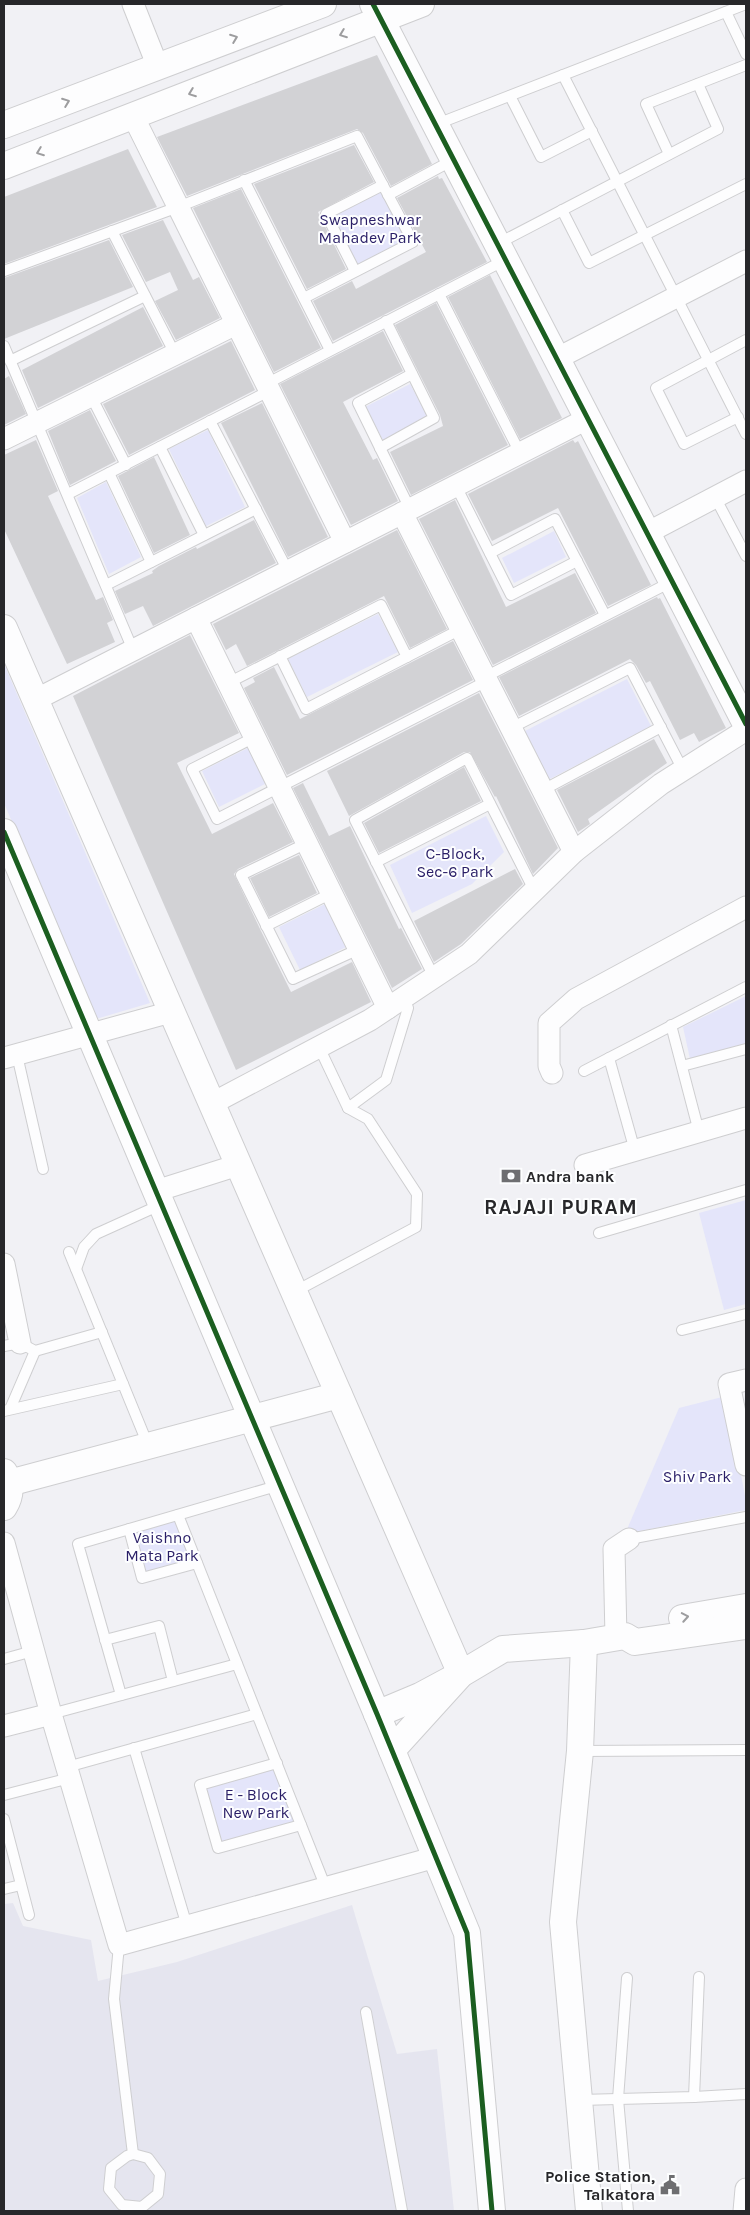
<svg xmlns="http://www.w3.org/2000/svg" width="750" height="2215" viewBox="0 0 750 2215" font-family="Karla,sans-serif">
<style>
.built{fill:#e5e5ef}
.green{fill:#e4e5fa}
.building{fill:#d2d2d5}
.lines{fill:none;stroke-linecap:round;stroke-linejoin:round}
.service-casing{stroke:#ceced0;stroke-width:12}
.minor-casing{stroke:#ceced0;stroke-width:23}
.tertiary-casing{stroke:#ceced0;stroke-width:28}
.service{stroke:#fdfdfe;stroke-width:10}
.minor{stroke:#fdfdfe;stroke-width:21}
.tertiary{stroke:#fdfdfe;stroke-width:26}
.cycleway-casing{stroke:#fdfeff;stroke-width:8}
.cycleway{stroke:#1b5e20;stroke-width:5}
.oneway{stroke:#9d9d9f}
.labels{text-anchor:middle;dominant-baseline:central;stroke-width:4;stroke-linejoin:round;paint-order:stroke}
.park-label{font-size:16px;fill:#291e67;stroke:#fdfeff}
.poi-label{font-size:16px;font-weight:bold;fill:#27272a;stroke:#fdfeff;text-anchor:start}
.district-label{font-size:21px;font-weight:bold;letter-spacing:1px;fill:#27272a;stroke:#fdfeff}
</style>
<rect width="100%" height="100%" fill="#f1f1f5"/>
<path class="built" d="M13,1903l10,23 68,14 7,41 79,-19 175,-57 45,149 40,-5 17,162h-450v-307z"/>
<g class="green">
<path d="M382,187l28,54 -54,28 -27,-54z"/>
<path d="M410,384l17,32 -44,24 -18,-33z"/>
<path d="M208,430l37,77 -39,19 -37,-77z"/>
<path d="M106,482l35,75 -32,17 -32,-76z"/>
<path d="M554,531l12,26 -52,26 -12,-25z"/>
<path d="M378,614l20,38 -91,45 -19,-38z"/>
<path d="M4,664l146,339 -54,16 -92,-216z"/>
<path d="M627,679l24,47 -103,54 -25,-48z"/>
<path d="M250,747l17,36 -48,24 -17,-36z"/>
<path d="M486,816l18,36 -32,32 -60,29 -22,-48z"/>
<path d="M325,904l21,43 -46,23 -21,-43z"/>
<path d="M746,996v47l-56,16 -7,-32z"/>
<path d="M746,1200v104l-22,6 -25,-97z"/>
<path d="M726,1396l20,105v9l-121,24 54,-126z"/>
<path d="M177,1517l17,45 -50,13 -12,-45z"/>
<path d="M276,1766l22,57 -79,22 -16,-59z"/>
</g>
<g class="building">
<path d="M377,55l55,109 -41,22 -28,-53 -6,-4 -170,67 -30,-59z"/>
<path d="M354,145l20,37 -56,30 28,57 -39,20 -53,-105z"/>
<path d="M128,149l29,58 -153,57v-67z"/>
<path d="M438,176l1,3 3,-1 45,84 -154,79 -20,-40 39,-20 4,8 70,-37 -29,-54z"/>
<path d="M241,189l80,159 -47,24 -81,-164z"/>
<path d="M163,220l30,60 6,-3 21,41 -44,22 -21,-39 23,-11 -8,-18 -24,10 -24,-47z"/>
<path d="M109,240l24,47 -129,52v-61z"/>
<path d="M490,275l72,143 -42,21 -72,-142z"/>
<path d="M436,303l72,142 -97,50 -21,-43 53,-26 -3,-11 -45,-90z"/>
<path d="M143,307l20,39 -125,62 -16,-38z"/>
<path d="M383,331l20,40 -60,31 30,58 4,-2 21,43 -47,24 -71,-141z"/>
<path d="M231,341l24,49 -126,65 -26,-51z"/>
<path d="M9,376l17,38 -22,11v-46z"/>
<path d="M262,403l66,134 -40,20 -67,-134z"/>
<path d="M90,410l26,51 -46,24 -22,-54z"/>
<path d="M36,440l22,51 -10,5 48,104 7,-3 10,23 -6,3 8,19 -48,22 -63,-135v-74z"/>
<path d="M573,440l2,3 3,-2 73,144 -43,21 -50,-98 -66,33 -24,-47z"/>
<path d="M154,457l36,78 -36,18 -36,-77z"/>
<path d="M455,500l51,107 69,-34 21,40 -103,52 -74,-146z"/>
<path d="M254,520l22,43 -123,63 -10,-20 -18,8 -10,-23 38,-18 -1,-2 7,-5 37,-19 1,2z"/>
<path d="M397,530l50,99 -37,19 -26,-52 -137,70 -11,-22 -10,6 -13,-26z"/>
<path d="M657,597l1,2 2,-1 66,130 -27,14 -5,-9 -14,7 -30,-59 -4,2 -10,-18 -6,-6 -111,57 -20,-39z"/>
<path d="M190,635l49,98 -62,30 35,71 61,-31 20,39 -55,27 -4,5 26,55 31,63 61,-30 19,40 -135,68 -163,-374z"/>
<path d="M453,641l20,39 -186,95 -43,-87 11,-6 -2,-4 21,-11 26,52z"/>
<path d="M479,693l79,155 -25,26 -37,-78 -1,1 -25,-45h-6l-115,64 -22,-45z"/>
<path d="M654,739l13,24 -79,56 2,5 -12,8 -21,-42z"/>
<path d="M464,767l17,34 -102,52 -15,-30z"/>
<path d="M303,783l26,53 21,-10 49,103 2,-1 21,41 -30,19 -99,-200z"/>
<path d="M299,855l18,38 -48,24 -19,-39z"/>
<path d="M515,869l8,15 -62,60 -27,18 -20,-41z"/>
</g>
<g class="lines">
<defs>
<g id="service">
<path d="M726,12l20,42"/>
<path d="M563,75l183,359"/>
<path d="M510,96l31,61 51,-26"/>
<path d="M437,124l309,-120"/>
<path d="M669,154l-23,-50 100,-39"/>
<path d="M244,180l86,170"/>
<path d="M388,195l65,-35"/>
<path d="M562,210l27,53 157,-79"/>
<path d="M112,231l63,123"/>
<path d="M497,244l221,-115 -20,-45"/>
<path d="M4,271l174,-64 179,-71 56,106 -109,56"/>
<path d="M355,271l-29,-57 57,-29"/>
<path d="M439,294l81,159"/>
<path d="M4,346l129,304"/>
<path d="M10,361l135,-65"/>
<path d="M266,384l239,-124"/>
<path d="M91,396l35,69"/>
<path d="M738,417l-54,27 -28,-56 90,-48"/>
<path d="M210,421l78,150"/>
<path d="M160,447l44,88"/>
<path d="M380,448l54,-30 -48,-97"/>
<path d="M109,473l42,89"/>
<path d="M456,486l55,109 66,-34"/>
<path d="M68,494l201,-103"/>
<path d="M715,497l31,59"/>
<path d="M410,509l-52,-106 54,-29"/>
<path d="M490,553l65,-34 50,96"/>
<path d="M106,585l150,-76"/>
<path d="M280,656l26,53 155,-80"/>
<path d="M485,677l186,-95"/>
<path d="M228,683l153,-78 26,52"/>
<path d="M511,728l119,-60 53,102"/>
<path d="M255,737l-63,32 25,50 270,-138"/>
<path d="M543,790l118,-63"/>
<path d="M307,843l-66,32 52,104 66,-30"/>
<path d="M376,862l114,-58"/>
<path d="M266,926l66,-33"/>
<path d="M434,977l-79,-157 112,-62 67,132"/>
<path d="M671,1025l28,107"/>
<path d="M319,1047l29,61 38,-28 22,-72 -4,-11"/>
<path d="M17,1055l26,114"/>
<path d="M609,1058l26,93"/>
<path d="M682,1066l64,-17"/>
<path d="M584,1071l162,-84"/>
<path d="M599,1233l147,-43"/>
<path d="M69,1252l79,193"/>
<path d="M76,1269l8,-22 12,-13 64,-29"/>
<path d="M294,1292l122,-65 1,-33 -49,-75 -20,-11"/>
<path d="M682,1330l64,-16"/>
<path d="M4,1346l16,-3 15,8 67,-19"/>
<path d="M10,1409l25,-58"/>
<path d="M4,1411l119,-27"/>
<path d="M178,1515l148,373"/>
<path d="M129,1529l13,49 55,-15"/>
<path d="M629,1539l117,-22"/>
<path d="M105,1640l54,-14 14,55"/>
<path d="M4,1659l29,-8"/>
<path d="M121,1695l-43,-151 202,-59"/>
<path d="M51,1714l186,-50"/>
<path d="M134,1748l53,178"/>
<path d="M580,1751l166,-1"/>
<path d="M277,1763l-77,22 18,63 83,-23"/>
<path d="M67,1767l190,-53"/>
<path d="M4,1795l66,-17"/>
<path d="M4,1819l25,96"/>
<path d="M4,1889l17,-4"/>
<path d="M119,1945l-5,54 19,155"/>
<path d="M627,1978l-9,121 10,112"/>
<path d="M366,2012l36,199"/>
<path d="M694,2097l52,-3"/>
<path d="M580,2100l114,-3 5,-120"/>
<path d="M133,2154l15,4 12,16 -2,20 -16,13 -20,-2 -13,-16 2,-21 16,-12z"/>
</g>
<g id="minor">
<path d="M133,4l25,63"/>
<path d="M133,116l212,426"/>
<path d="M556,359l190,-98"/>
<path d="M4,439l232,-115"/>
<path d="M402,513l172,339"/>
<path d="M647,533l99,-52"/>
<path d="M196,618l192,390"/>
<path d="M35,700l552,-281"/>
<path d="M4,1058l167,-46"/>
<path d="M552,1073l-3,-7v-43l27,-24 170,-92"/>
<path d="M211,1104l159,-84 99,-66 105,-102 87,-68 85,-54"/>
<path d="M585,1165l161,-47"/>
<path d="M156,1191l82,-26"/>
<path d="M4,1264l16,79"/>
<path d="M746,1380l-17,4 17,81"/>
<path d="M4,1543l47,171 68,231 317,-88"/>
<path d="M616,1637l-2,-88 15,-10"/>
<path d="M4,1726l47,-12"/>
<path d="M744,2211l2,-22"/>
</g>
<g id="tertiary">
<path d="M373,4l373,720"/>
<path d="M4,125l319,-121"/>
<path d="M4,166l417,-162"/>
<path d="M4,628l457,1046 -41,22 -43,18"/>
<path d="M4,832l373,882 90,219 25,278"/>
<path d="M4,1472c8,11 7,24 0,35"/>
<path d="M9,1483l330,-88"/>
<path d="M682,1618l64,-11"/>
<path d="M584,1643l-4,108 -17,171 26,289"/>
<path d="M392,1750l69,-76 42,-25 81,-6 41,-7 10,6 111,-16"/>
</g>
</defs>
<use href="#service" class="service-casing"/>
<use href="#minor" class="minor-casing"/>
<use href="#tertiary" class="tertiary-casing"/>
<use href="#service" class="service"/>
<use href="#minor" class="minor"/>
<use href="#tertiary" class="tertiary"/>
<defs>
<g id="cycleway">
<path d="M373,4l373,720"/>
<path d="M4,832l373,882 90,219 25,278"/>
</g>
</defs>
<use href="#cycleway" class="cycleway-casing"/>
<use href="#cycleway" class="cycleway"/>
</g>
<defs><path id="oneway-chevron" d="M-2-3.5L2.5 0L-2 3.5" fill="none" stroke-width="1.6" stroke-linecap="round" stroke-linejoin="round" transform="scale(1.25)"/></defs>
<g class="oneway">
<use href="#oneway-chevron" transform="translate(343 34) rotate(159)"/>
<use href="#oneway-chevron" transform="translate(234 38) rotate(-21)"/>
<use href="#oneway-chevron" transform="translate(192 93) rotate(159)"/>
<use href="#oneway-chevron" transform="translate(66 102) rotate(-21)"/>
<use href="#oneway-chevron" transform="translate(40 152) rotate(159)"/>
<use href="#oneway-chevron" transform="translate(685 1617) rotate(-10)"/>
</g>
<defs>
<symbol id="bank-bare" viewBox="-9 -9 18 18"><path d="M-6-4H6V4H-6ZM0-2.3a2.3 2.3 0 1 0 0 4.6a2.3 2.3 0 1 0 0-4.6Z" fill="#6e6e71" stroke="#fdfeff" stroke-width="2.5" paint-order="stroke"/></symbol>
<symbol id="civic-bare" viewBox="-9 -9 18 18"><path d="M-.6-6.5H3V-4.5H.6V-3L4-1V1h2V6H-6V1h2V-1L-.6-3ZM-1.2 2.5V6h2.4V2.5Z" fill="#6e6e71" stroke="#fdfeff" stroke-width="2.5" paint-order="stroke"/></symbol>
</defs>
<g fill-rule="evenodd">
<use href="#bank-bare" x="497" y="1162" width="28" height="28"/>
<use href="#civic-bare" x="656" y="2171" width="28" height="28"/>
</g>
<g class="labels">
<g class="park-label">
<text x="370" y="219">Swapneshwar<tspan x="370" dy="18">Mahadev Park</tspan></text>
<text x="455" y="853">C-Block,<tspan x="455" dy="18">Sec-6 Park</tspan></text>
<text x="697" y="1476">Shiv Park</text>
<text x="162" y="1537">Vaishno<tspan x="162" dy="18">Mata Park</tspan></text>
<text x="256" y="1794">E - Block<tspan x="256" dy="18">New Park</tspan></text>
</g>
<g class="poi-label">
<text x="526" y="1176">Andra bank</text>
<text x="655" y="2176" text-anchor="end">Police Station,<tspan x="655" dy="18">Talkatora</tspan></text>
</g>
<g class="district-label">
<text x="561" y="1207">RAJAJI PURAM</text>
</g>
</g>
<rect width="750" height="2215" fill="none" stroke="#27272a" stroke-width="10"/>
</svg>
